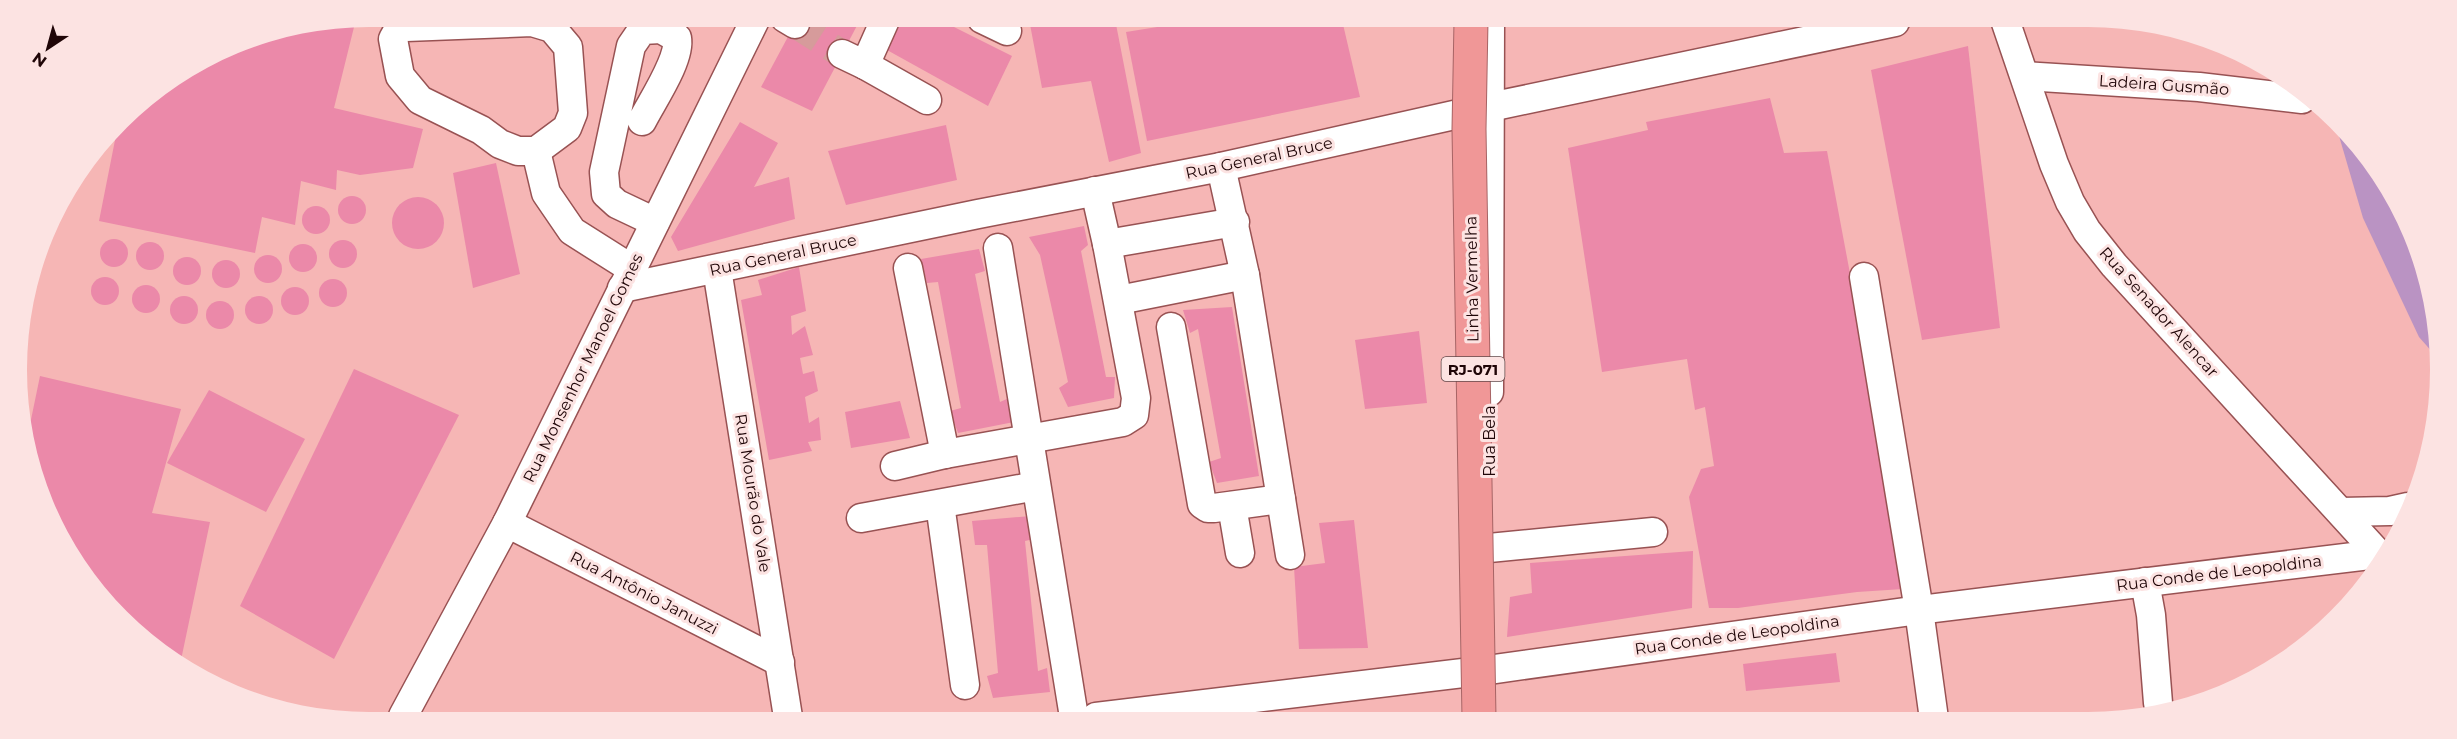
<svg xmlns="http://www.w3.org/2000/svg" width="2457" height="739" viewBox="0 0 2457 739" font-family="Montserrat,sans-serif">
<style>
.green{fill:#ba93c3}
.building{fill:#eb89a9}
.lines{fill:none;stroke-linecap:round;stroke-linejoin:round}
.minor-tunnel{stroke:#d69b9b;stroke-width:28;stroke-dasharray:28 14;stroke-linecap:butt}
.minor-casing{stroke:#985253;stroke-width:31}
.minor{stroke:#fff;stroke-width:28}
.highway-bridge-casing{stroke:#a76465;stroke-width:35;stroke-linecap:butt}
.highway-bridge{stroke:#f09797;stroke-width:33}
.labels{text-anchor:middle;dominant-baseline:central;stroke-width:6;stroke-linejoin:round;paint-order:stroke}
.shield{fill:#fce3e2;stroke:#614849;stroke-width:1.5}
.shield-label{font-size:15px;font-weight:bold;fill:#1f0507}
.street-label{font-size:16px;fill:#1f0507;stroke:#fce3e2}
</style>
<rect width="100%" height="100%" fill="#f6b6b5"/>
<path class="green" d="M2337,129l44,45 53,127v53l-15,-17 -56,-119z"/>
<g class="building">
<path d="M798,18h63l-49,93 -51,-24z"/>
<path d="M356,19l-22,89 89,21 -10,39 -53,7 -23,-5 -1,20 -35,-9 -6,44 -33,-8 -7,36 -156,-32 18,-91 19,-26 99,-61z"/>
<path d="M903,19h35l74,37 -24,50 -101,-56z"/>
<path d="M1029,19h86l26,134 -32,9 -18,-81 -49,7z"/>
<path d="M1201,20h141l18,77 -213,44 -21,-109z"/>
<path d="M1968,46l32,282 -78,12 -51,-270z"/>
<path d="M1770,98l14,55 43,-2 43,229 33,209 -46,3 -119,16h-29l-20,-111 12,-28 13,-3 -9,-59 -10,3 -8,-51 -85,13 -34,-224 80,-18 -2,-8z"/>
<path d="M740,122l38,21 -24,44 35,-10 6,42 -117,32 -7,-14z"/>
<path d="M946,125l11,55 -111,25 -18,-54z"/>
<path d="M496,163l24,111 -47,14 -20,-115z"/>
<circle cx="352" cy="210" r="14"/>
<circle cx="418" cy="223" r="26"/>
<circle cx="316" cy="220" r="14"/>
<path d="M1084,226l4,19 -7,6 25,126h9l-1,21 -46,9 -9,-19 9,-6 -28,-127 -11,-18z"/>
<circle cx="114" cy="253" r="14"/>
<circle cx="343" cy="254" r="14"/>
<circle cx="150" cy="256" r="14"/>
<circle cx="303" cy="258" r="14"/>
<path d="M979,249l6,22 -10,3 25,128 9,-4 5,24 -56,11 -8,-22 11,-3 -23,-126 -11,1 -6,-24z"/>
<circle cx="268" cy="269" r="14"/>
<circle cx="187" cy="271" r="14"/>
<circle cx="226" cy="274" r="14"/>
<path d="M799,267l7,44 -15,5 1,19 13,-9 8,29 -13,3 3,16 11,-3 4,20 -13,6 4,26 10,-6 2,23 -13,2 4,9 -43,9 -28,-160 21,-5 -4,-15z"/>
<circle cx="105" cy="291" r="14"/>
<circle cx="333" cy="293" r="14"/>
<circle cx="146" cy="299" r="14"/>
<circle cx="295" cy="301" r="14"/>
<circle cx="184" cy="310" r="14"/>
<circle cx="259" cy="310" r="14"/>
<circle cx="220" cy="315" r="14"/>
<path d="M1232,307l27,169 -42,7 -8,-21 12,-4 -23,-129 -8,4 -7,-23z"/>
<path d="M1419,331l8,72 -62,6 -10,-69z"/>
<path d="M354,369l105,46 -125,244 -94,-53z"/>
<path d="M40,376l141,33 -29,104 58,9 -29,138 -13,-2 -92,-92 -48,-105 -1,-22z"/>
<path d="M209,390l96,49 -39,73 -99,-49z"/>
<path d="M900,401l10,37 -59,10 -6,-36z"/>
<path d="M1031,516l3,23 -9,2 13,130 9,-3 3,24 -57,6 -6,-22 11,-3 -11,-128h-12l-3,-24z"/>
<path d="M1354,520l14,128 -69,1 -5,-82 31,-4 -6,-40z"/>
<path d="M1693,551l-1,57 -185,29 3,-40 22,-4 -2,-30z"/>
<path d="M1836,653l4,29 -94,9 -3,-27z"/>
</g>
<g class="lines">
<path class="minor-tunnel" d="M795,24l47,30"/>
<defs>
<g id="minor">
<path d="M785,18l10,6"/>
<path d="M982,19l25,12"/>
<path d="M532,22l20,6 16,19 5,66 -6,15 -31,23h-18l-18,-7 -19,-14 -61,-30 -20,-24 -7,-37 5,-9 8,-3z"/>
<path d="M2006,23l48,141 16,38 17,29 27,34 269,294"/>
<path d="M842,54l23,11 21,-47"/>
<path d="M865,65l62,35"/>
<path d="M2025,76l174,11 103,12"/>
<path d="M642,121c10,-20 39,-62 35,-83l-16,-9 -19,1 -11,16 -27,126 2,22 11,10 38,18"/>
<path d="M536,151l10,42 26,38 60,38"/>
<path d="M1221,167l24,108 45,280"/>
<path d="M1107,244l128,-22"/>
<path d="M998,248l76,469"/>
<path d="M908,268l37,186"/>
<path d="M717,269l71,448"/>
<path d="M1864,277l55,333 15,109"/>
<path d="M622,288l356,-74 243,-47 269,-60 405,-85"/>
<path d="M1119,300l126,-25"/>
<path d="M1171,327l31,177 6,4h6l67,-9"/>
<path d="M1489,392l1,-371"/>
<path d="M895,466l50,-12 178,-32 11,-7 2,-17 -29,-154 -12,-53"/>
<path d="M940,504l25,181"/>
<path d="M1232,506l8,47"/>
<path d="M2341,512l49,-1 18,-4"/>
<path d="M861,518l175,-32"/>
<path d="M507,523l273,139"/>
<path d="M1489,548l164,-16"/>
<path d="M2145,582l6,33 7,88"/>
<path d="M403,716l104,-193 249,-505"/>
<path d="M1096,717l392,-47 431,-60 459,-56"/>
</g>
</defs>
<use href="#minor" class="minor-casing"/>
<use href="#minor" class="minor"/>
<defs>
<path id="highway-bridge" d="M1471,21l-2,108 10,589"/>
</defs>
<use href="#highway-bridge" class="highway-bridge-casing"/>
<use href="#highway-bridge" class="highway-bridge"/>
</g>
<g class="labels">
<rect class="shield" x="1441.5" y="357" width="63" height="24" rx="4.5"/>
<g class="shield-label">
<text x="1473" y="369">RJ-071</text>
</g>
<g class="street-label">
<text transform="translate(2164 85) rotate(4)">Ladeira Gusmão</text>
<text transform="translate(1259 158) rotate(-12)">Rua General Bruce</text>
<text transform="translate(783 255) rotate(-12)">Rua General Bruce</text>
<text transform="translate(1472 279) rotate(-91)">Linha Vermelha</text>
<text transform="translate(2159 312) rotate(48)">Rua Senador Alencar</text>
<text transform="translate(583 368) rotate(-64)">Rua Monsenhor Manoel Gomes</text>
<text transform="translate(1489 441) rotate(-90)">Rua Bela</text>
<text transform="translate(753 493) rotate(81)">Rua Mourão do Vale</text>
<text transform="translate(2219 573) rotate(-7)">Rua Conde de Leopoldina</text>
<text transform="translate(644 593) rotate(27)">Rua Antônio Januzzi</text>
<text transform="translate(1737 635) rotate(-8)">Rua Conde de Leopoldina</text>
</g>
</g>
<path d="M0 0H2457V739H0ZM369 27H2088A342 342 0 0 1 2430 369V370A342 342 0 0 1 2088 712H369A342 342 0 0 1 27 370V369A342 342 0 0 1 369 27Z" fill="#fce3e2" fill-rule="evenodd"/>
<g transform="translate(48 48) rotate(216)" stroke="#fce3e2" stroke-width="4.5" paint-order="stroke">
<path d="M0-4.5L10 22L0 15L-10 22Z" fill="#1f0507"/>
<text y="-9" font-size="16" font-weight="bold" text-anchor="middle" fill="#1f0507">N</text>
</g>
</svg>
